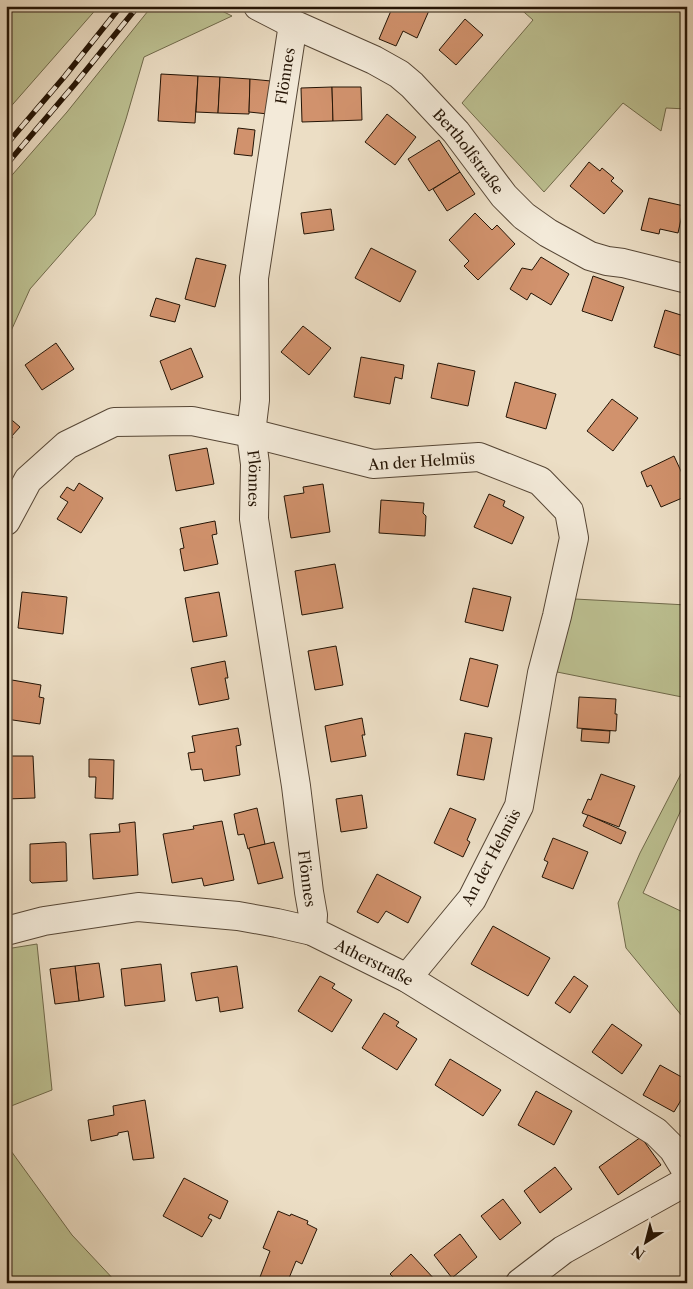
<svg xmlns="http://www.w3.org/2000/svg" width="693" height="1289" viewBox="0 0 693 1289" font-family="'Libre Caslon Text',serif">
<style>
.green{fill:#bcc091;stroke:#706a4b}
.building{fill:#d1926d;stroke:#241405}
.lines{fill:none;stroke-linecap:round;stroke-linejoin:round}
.minor-casing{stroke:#564635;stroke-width:30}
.minor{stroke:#f3ead9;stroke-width:28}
.rail-casing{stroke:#241405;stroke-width:5.5}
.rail{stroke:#f3ead9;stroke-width:4;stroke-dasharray:11;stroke-linecap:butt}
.labels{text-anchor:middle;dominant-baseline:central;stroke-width:4;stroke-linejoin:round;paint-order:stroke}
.street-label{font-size:15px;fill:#241405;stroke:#f3ead9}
</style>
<rect width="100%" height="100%" fill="#ecdec5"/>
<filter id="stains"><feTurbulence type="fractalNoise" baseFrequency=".004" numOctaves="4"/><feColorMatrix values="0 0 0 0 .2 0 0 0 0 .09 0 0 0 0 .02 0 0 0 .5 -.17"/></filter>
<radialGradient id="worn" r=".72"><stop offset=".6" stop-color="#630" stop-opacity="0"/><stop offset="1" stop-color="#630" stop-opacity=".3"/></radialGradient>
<g class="green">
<path d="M6,6h93l-93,106z"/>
<path d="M152,6h60l20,10 -88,41 -18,62 -31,96 -65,74 -24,53v-160l61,-70z"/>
<path d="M517,6h170v103l-21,-1 -5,23 -38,-28 -79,89 -82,-89 71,-83z"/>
<path d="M575,599l112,6v93l-135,-27z"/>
<path d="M687,759v38l-44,96 44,21v108l-61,-74 -8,-45 22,-50 43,-83z"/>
<path d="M37,944l15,146 -46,18v-159z"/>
<path d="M6,1144l66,91 45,48h-111z"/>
</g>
<g class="building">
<path d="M393,6h38l-14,32 -14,-7 -7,15 -17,-7z"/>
<path d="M465,19l18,16 -27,30 -17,-15z"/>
<path d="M161,74l37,2 -3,47 -37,-2z"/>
<path d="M198,76l22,1 -2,36 -22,-1z"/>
<path d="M220,77l30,2 -1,35 -31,-1z"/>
<path d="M250,79l21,2 -3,33 -19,-2z"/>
<path d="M332,87l1,34 -31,1 -1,-34z"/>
<path d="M332,87h29l1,33 -29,1z"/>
<path d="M387,114l29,23 -21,28 -30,-23z"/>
<path d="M238,128l17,2 -3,26 -18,-2z"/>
<path d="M439,140l21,32 -31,19 -21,-32z"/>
<path d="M589,162l11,9 2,-3 12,10 -3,3 12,10 -19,23 -34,-28z"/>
<path d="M460,172l15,22 -28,17 -14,-22z"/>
<path d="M649,198l35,8 -6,27 -18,-4 -1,5 -18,-4z"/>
<path d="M331,209l3,21 -30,4 -3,-21z"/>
<path d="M475,213l17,17 5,-5 18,19 -37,36 -14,-14 5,-5 -20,-21z"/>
<path d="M371,248l45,23 -16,31 -45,-24z"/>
<path d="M541,257l28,17 -18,31 -20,-12 -4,7 -17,-11 12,-21 10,2z"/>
<path d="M196,258l30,7 -11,42 -30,-8z"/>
<path d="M593,276l31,11 -12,34 -30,-10z"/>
<path d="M156,298l24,7 -5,17 -25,-6z"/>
<path d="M665,310l22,7v24l-5,15 -28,-9z"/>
<path d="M303,326l28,22 -22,27 -28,-23z"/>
<path d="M56,343l18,26 -32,21 -17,-25z"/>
<path d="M191,348l12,29 -32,13 -11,-29z"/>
<path d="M361,357l43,8 -2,14 -7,-2 -5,27 -36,-7z"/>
<path d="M438,363l37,8 -7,35 -37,-8z"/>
<path d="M515,382l41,12 -10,35 -40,-12z"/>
<path d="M612,399l26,19 -25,33 -26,-20z"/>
<path d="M6,415l14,12 -9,10h2l-7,8z"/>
<path d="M207,448l7,36 -38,7 -7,-36z"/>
<path d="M674,456l13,28v12l-26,11 -10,-22 -4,2 -6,-15z"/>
<path d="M79,483l24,15 -22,35 -24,-14 11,-17 -8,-5 7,-10 7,4z"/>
<path d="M323,484l7,48 -39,6 -7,-42 20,-3 -1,-6z"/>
<path d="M489,494l16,7 -2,5 21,11 -12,27 -38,-17z"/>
<path d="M381,500l43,3 -1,10 3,3 -1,20 -46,-3z"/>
<path d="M215,521l2,13 -5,1 6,29 -34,7 -4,-22 4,-1 -4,-20z"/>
<path d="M335,564l8,44 -41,7 -7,-44z"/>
<path d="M473,588l38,9 -8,34 -38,-9z"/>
<path d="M22,592l45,5 -4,37 -45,-6z"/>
<path d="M219,592l8,44 -34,6 -8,-44z"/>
<path d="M336,646l7,39 -28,5 -7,-39z"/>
<path d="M470,658l28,7 -10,42 -28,-7z"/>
<path d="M225,661l3,17h-3l4,21 -30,6 -8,-37z"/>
<path d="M12,680l29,5 -2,12 5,1 -4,26 -34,-5v-19l2,-9 2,1z"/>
<path d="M579,697l37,2 -1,15h2l-1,17 -39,-3z"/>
<path d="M362,718l3,17h-3l4,21 -35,6 -6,-36z"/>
<path d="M238,728l3,17 -5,1 4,29 -36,6 -2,-12 -11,1 -3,-17 7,-1 -3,-16z"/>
<path d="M582,729l28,2 -1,12 -28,-2z"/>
<path d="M465,733l27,5 -8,42 -27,-5z"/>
<path d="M6,756h27l2,42 -29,1z"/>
<path d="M89,759l25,1 -1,39 -18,-1 1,-21h-7z"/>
<path d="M601,774l34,12 -16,41 -37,-14 6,-14 3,1z"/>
<path d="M362,795l5,33 -26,4 -5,-33z"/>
<path d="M257,808l8,36 -17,5 -4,-15 -6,1 -4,-21z"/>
<path d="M450,808l26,11 -9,21 3,2 -7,15 -29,-14z"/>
<path d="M588,815l38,17 -5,12 -38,-18z"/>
<path d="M222,821l12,59 -30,6 -2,-8 -30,5 -9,-49 31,-5 -1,-3z"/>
<path d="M135,822l3,53 -45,4 -3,-45 30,-2 -1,-8z"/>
<path d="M553,838l35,14 -15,37 -31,-12 6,-15 -4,-2z"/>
<path d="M64,842l2,1 1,38 -35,2 -2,-2v-37z"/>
<path d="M274,842l9,36 -25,6 -9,-36z"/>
<path d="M377,874l44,23 -13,26 -22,-12 -8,12 -21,-11z"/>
<path d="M493,926l57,32 -22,38 -57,-32z"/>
<path d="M99,963l5,34 -25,4 -4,-35z"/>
<path d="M161,964l4,37 -40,5 -4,-37z"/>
<path d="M75,966l4,35 -24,3 -5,-35z"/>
<path d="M237,966l6,42 -23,4 -2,-15 -22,4 -5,-28z"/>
<path d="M320,976l15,8 -3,4 20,12 -20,32 -34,-21z"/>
<path d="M574,976l14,10 -18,27 -15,-10z"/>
<path d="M384,1013l15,9 -3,4 21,13 -20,31 -35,-22z"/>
<path d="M612,1024l30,21 -20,29 -30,-22z"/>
<path d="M450,1059l51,31 -18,26 -48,-31z"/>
<path d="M660,1065l27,15v10l-13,22 -31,-17z"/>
<path d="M536,1091l36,20 -18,34 -36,-20z"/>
<path d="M145,1100l9,58 -21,2 -5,-29 -10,2v2l-27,6 -3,-21 26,-5 -1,-9z"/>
<path d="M641,1137l20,28 -43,30 -19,-28z"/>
<path d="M555,1167l17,22 -32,24 -16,-22z"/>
<path d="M184,1178l44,23 -8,18 -10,-5 -2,4 4,2 -10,17 -39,-21z"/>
<path d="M503,1199l18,24 -21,17 -19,-24z"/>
<path d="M278,1211l12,5 1,-2 17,7 -1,3 10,5 -15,35 -6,-3 -9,22h-13l-14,-6 10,-26 -7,-3z"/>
<path d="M460,1234l17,23 -25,21 -18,-23z"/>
<path d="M411,1254l27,29h-51l6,-6 -3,-3z"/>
</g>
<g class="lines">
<defs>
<g id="minor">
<path id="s1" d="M258,6l35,18 81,36 25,14 13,11 44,47 48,64 20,20 24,17 42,23 17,5 16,2 64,16"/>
<path id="s2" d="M293,24l-39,254 1,122 -4,33 4,31 -1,55 42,267 13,106 4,23 -1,16"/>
<path id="s3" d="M6,521l22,-41 39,-35 47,-23 78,-1 59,12 122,31 106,-7 61,24 29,30 5,27 -17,78 -15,57 -23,133 -47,93 -65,79"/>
<path id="s4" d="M6,931l38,-10 94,-14 100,9 39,7 35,8 95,47 249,154 17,17 14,23"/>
<path d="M520,1283l43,-33 124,-69"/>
</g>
</defs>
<use href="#minor" class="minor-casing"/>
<use href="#minor" class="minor"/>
<defs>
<g id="rail">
<path d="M6,145l59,-69 56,-70"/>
<path d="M6,165l69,-81 63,-78"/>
</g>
</defs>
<use href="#rail" class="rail-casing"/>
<use href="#rail" class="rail"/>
</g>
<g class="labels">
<g class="street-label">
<text transform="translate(285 76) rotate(-81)">Flönnes</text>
<text stroke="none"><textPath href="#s1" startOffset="261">Bertholfstraße</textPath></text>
<text stroke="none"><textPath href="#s3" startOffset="464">An der Helmüs</textPath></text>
<text stroke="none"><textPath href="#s2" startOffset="458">Flönnes</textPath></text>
<text transform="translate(491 857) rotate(-62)">An der Helmüs</text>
<text stroke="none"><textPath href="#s2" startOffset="862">Flönnes</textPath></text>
<text stroke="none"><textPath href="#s4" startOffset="380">Atherstraße</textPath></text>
</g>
</g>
<rect width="693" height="1289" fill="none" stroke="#ecdec5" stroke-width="25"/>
<rect x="8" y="8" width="678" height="1274" fill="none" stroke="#241405" stroke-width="2.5"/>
<rect x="12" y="12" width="668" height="1264" fill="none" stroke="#241405"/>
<g transform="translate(646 1242) rotate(216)" stroke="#f3ead9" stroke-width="4" paint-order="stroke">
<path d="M0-4L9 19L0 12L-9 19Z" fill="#241405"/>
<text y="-8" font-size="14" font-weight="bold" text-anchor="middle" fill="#241405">N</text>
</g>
<rect width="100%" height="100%" filter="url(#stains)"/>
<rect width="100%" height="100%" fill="url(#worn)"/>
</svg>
